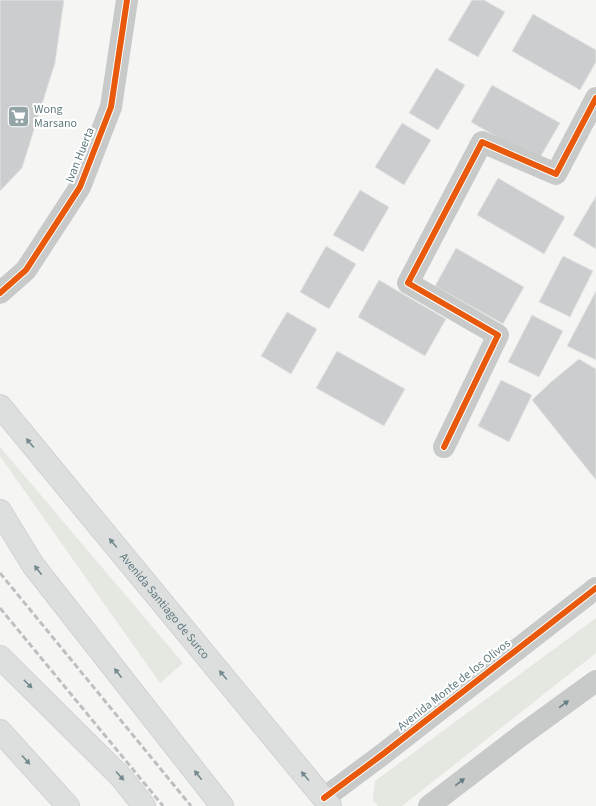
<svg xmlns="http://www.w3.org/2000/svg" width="596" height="806" viewBox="0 0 596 806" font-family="'Source Sans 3',sans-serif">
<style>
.green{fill:#e5e7e1}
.building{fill:#cbcdce;stroke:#e4e4e4}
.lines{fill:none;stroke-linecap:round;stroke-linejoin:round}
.primary-casing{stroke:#d1d2d2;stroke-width:24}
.minor{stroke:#c8caca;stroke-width:22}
.tertiary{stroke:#c8caca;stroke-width:22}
.primary{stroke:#dddfdf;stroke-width:22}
.rail{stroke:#bec0c0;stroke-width:3;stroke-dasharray:6 3;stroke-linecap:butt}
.cycleway-casing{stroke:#fff;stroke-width:8}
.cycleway{stroke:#e8590c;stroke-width:6}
.oneway{fill:#73898d}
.oneway2{fill:#657e83}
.labels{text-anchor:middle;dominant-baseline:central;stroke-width:4;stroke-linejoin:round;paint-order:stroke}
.poi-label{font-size:12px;fill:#607a7f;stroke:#fff;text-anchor:start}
.street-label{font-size:12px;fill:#607a7f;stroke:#fff}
</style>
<rect width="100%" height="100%" fill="#f5f5f4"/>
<g class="green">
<path d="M0,447l183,216 -23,20 -160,-227z"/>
<path d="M596,618v35l-194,153h-24l-5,-6 2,-19z"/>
</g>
<g class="building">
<path d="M0,0h64l-9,63 -33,105 -22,23z"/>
<path d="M472,0h12l21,12 -27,45 -30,-17z"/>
<path d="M533,14l63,36v12l-16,28 -68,-39z"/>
<path d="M436,68l29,17 -27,45 -29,-17z"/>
<path d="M492,85l68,38 -22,38 -67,-39z"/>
<path d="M402,123l29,17 -27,45 -29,-18z"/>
<path d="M498,178l67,39 -21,37 -67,-39z"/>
<path d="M360,190l29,17 -26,45 -30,-17z"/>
<path d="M596,196v53l-23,-14z"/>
<path d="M326,246l30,18 -27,45 -29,-17z"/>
<path d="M456,248l68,39 -21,37 -68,-38z"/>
<path d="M563,256l30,15 -23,46 -31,-15z"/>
<path d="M379,280l67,39 -21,37 -67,-39z"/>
<path d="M596,291v69l-29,-14z"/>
<path d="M287,312l30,17 -26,45 -30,-18z"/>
<path d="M532,315l31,16 -24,46 -31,-15z"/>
<path d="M337,351l68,38 -21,37 -68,-38z"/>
<path d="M579,359l17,10v111l-64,-80 19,-18z"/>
<path d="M501,380l31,15 -23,47 -31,-16z"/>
</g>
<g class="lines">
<defs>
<g id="primary">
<path id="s1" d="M0,406l330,400"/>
<path d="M0,511l33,54 189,241"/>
<path d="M0,657l120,119 24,30"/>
<path d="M0,731l68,75"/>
</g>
</defs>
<use href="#primary" class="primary-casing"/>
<g class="minor">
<path d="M0,293l26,-23 54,-83 31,-80 16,-107"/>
<path d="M444,447l54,-112 -90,-52 74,-141 74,32 40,-76"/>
</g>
<g class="tertiary">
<path d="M324,798l59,-44 213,-166"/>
<path d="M429,806l94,-72 73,-53"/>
</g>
<use href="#primary" class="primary"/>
<g class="rail">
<path d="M0,573l191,233"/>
<path d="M0,608l163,198"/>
</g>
<defs>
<g id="cycleway">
<path d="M0,293l26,-23 54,-83 31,-80 16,-107"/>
<path d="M444,447l54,-112 -90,-52 74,-141 74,32 40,-76"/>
<path d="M324,798l59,-44 213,-166"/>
</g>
</defs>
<use href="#cycleway" class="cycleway-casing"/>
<use href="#cycleway" class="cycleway"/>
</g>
<defs><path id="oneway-solid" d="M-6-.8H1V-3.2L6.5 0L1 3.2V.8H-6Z"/></defs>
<g class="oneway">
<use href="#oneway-solid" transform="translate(30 443) rotate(-130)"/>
<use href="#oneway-solid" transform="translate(113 543) rotate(-130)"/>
<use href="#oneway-solid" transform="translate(38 570) rotate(-128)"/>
<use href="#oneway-solid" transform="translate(118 673) rotate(-128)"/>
<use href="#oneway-solid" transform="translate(223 675) rotate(-130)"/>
<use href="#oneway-solid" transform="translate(28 684) rotate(45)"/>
<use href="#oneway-solid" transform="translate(26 760) rotate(48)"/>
<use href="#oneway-solid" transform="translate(198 775) rotate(-128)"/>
<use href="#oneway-solid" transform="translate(120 776) rotate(48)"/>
<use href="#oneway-solid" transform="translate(305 776) rotate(-130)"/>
</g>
<g class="oneway2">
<use href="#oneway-solid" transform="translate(564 704) rotate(-36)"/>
<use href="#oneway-solid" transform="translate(460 782) rotate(-37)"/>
</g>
<defs>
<symbol id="supermarket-square" viewBox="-11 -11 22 22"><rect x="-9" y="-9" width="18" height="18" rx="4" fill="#94a5a8" stroke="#fff"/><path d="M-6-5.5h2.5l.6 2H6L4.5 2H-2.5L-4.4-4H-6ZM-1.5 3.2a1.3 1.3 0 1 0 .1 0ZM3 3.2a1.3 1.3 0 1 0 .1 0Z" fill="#fff"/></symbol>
</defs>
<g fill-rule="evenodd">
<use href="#supermarket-square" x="6" y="104" width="25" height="25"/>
</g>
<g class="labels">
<g class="poi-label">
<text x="34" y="109">Wong<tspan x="34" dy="14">Marsano</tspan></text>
</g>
<g class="street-label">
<text transform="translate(80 155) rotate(-68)">Ivan Huerta</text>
<text stroke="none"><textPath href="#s1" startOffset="259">Avenida Santiago de Surco</textPath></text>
<text transform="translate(454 685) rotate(-38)">Avenida Monte de los Olivos</text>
</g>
</g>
</svg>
